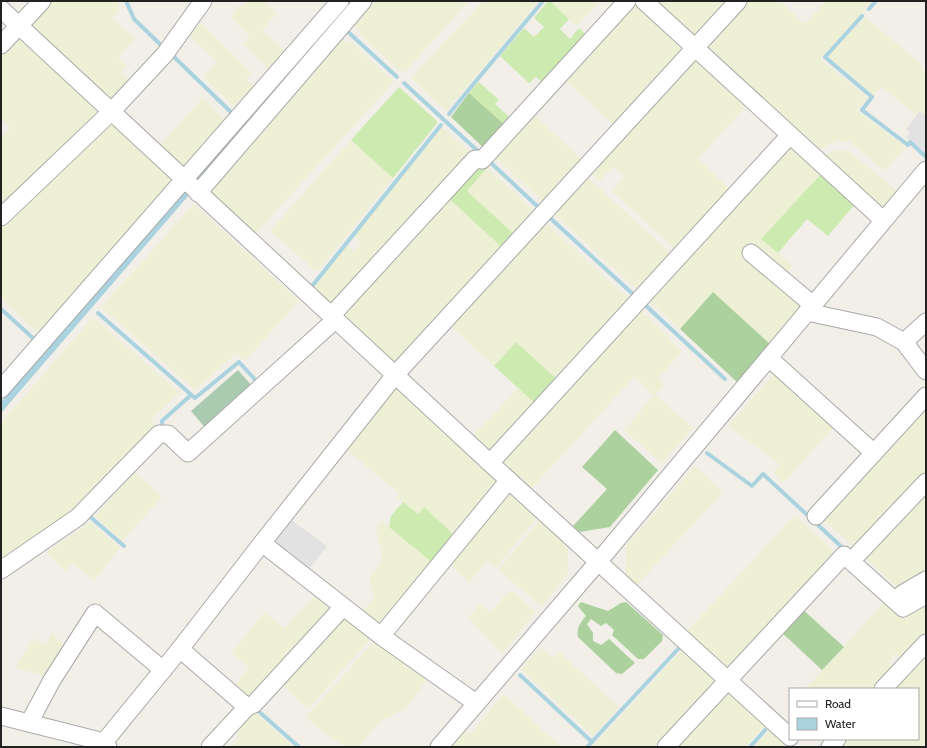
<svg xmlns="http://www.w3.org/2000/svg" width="927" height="748" viewBox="0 0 927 748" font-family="Cabin,sans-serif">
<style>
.farmland{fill:#eef0d5}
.grass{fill:#cdebb0}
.forest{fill:#add19e}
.cemetery{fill:#aacbaf}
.parking{fill:#e2e2e2}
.water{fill:#aad3df}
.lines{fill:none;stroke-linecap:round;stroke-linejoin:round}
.stream{stroke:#aad3df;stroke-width:4}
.minor-casing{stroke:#a9a9a9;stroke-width:19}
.minor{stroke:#fff;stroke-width:17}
</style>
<rect width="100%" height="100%" fill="#f2efe9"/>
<g class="farmland">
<path d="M46,1h70l3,3v7l-7,7 23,21 -17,19 8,8 -5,6 12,12 -21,19 -84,-78z"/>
<path d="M250,1h14l13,12 -15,17 25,23 -16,18 -28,-27 7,-8 -19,-18 7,-11z"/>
<path d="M367,1h102l-64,71 -3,1 -43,-40 1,-2 -8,-7z"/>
<path d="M483,1h56l-93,110 -35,-33z"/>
<path d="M550,1h50l-23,25z"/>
<path d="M651,1h81l-40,38z"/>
<path d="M745,1h35l25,23 21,-23h47l-53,58 47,38 -10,14 49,36 -21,24 -35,-29 -12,-2 -24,12 -111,-102z"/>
<path d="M633,3l50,45 1,4 -69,74 -54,-50z"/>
<path d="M865,17l55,46 6,14v39l-6,-5 -3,4 -36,-28 -7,9 -46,-40z"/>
<path d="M196,19l56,54 -6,6 11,10 -19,21 -35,-33 14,-15 -31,-30z"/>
<path d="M17,35l85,78 -101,100v-76l9,-9 -9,-8v-70z"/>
<path d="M341,37l7,6 2,-2 43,40 -2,2 1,1 -137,150 -48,-44z"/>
<path d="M696,59l51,46 -49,54 36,33 -58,65 -4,-11 -60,-55 12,-15 -11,-9 -13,14 -12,-11z"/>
<path d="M203,98l24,25 -39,43h-4l-24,-21z"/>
<path d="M530,111l54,50 -39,42 -54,-49z"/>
<path d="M111,122l61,56v4l-133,152 -38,-36v-74z"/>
<path d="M442,127l33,29 -141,150 -20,-18 33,-43 8,6 6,-9 -7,-6z"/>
<path d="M351,140l42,38 -76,94 -47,-41z"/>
<path d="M790,143l33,28 -61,68 31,27 -10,11 21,28 -33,40 -58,-53 -33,37 -33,-30z"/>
<path d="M835,150h10l6,3 47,39 -15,17 -62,-52z"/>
<path d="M487,168l47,43 -18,25 -50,-45z"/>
<path d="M584,174l83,76 2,14 -28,29 -90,-82z"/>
<path d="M446,196l58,53 -105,113h-7l-51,-47z"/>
<path d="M194,204l105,97 -54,60 -8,-8 -42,37 -94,-83z"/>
<path d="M543,220l89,82 -73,79 -43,-39 -22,24 -46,-43z"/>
<path d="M638,308l32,30 -1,2 13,12 -24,27 6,6 -9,10 38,33 -31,36 -38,-34 30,-35 -20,-18 -103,112 -32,-30z"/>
<path d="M93,317l87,76 -28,25 3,15 -79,82 -75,50v-142z"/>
<path d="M776,371l60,54 -53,58 -10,-10 6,-9 -51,-38z"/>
<path d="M396,386l104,95 -44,56 -32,-30 -6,7 -21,-17 2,-4 -56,-46z"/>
<path d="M518,388l20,18 -47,47 -18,-17z"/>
<path d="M926,402v75l-68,73 -37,-32z"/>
<path d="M695,466l28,26 -86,93 -12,-11 2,-29z"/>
<path d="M135,472l27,25 -40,44 -27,-25z"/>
<path d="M926,486v88l-26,15 -38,-34z"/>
<path d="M508,489l30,27 -42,52 -9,-7 -18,22 -22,-23z"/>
<path d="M795,515l43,41 -109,114 -42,-39z"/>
<path d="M541,519l27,26v29l-26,33 -44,-37z"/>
<path d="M382,521l52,43 -52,65 -16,-9 -2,-10 10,-13 -4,-16 2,-6 8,-12 2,-11 -6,-23z"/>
<path d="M90,522l30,26 -26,33 -21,-18 -7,9 -19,-20z"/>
<path d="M319,592l16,13 -82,96 -21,-12 17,-21 -18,-15 34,-41 19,16z"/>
<path d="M513,592l23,20 -34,42 -34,-36 12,-14 11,8 16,-19z"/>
<path d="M926,598v41l-21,23 -9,-8 -7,8 8,8 -17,19h-75l82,-90z"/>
<path d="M341,613l33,22 -66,74 -30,-28z"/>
<path d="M52,634l14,12 -18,31 -32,-9 16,-30 13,7z"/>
<path d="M377,638l46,35 2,10 -21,27 -23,11 -23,26h-11l-19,-11 -22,-19z"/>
<path d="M926,647v100h-92l7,-8h77v-50h-31z"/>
<path d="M541,648l12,10 6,-6 60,55 -26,29 -72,-67z"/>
<path d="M682,650l31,28 1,9 -55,60h-67z"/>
<path d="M504,694l57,53h-111l14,-16 5,4z"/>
<path d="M730,694l35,32 -20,21h-71l48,-52z"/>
<path d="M251,709l43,38h-62l6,-7 -2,-14z"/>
<path d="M770,730l18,17h-34z"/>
</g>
<g class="grass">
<path d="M548,1h2l19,18 -9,10 10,10 9,-11 12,11 -45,47 -10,-9 -7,6 -29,-27 24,-28 10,9 10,-10 -10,-9z"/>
<path d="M479,82l20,18 -4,4 19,17 -6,7 -39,-35z"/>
<path d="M399,87l39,35 -45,56 -42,-38z"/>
<path d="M480,162l7,6 -20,23 49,45 -12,13 -58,-53z"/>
<path d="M821,174l35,29 -28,33 -21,-17 -29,34 -17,-14z"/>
<path d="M516,342l44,40 -22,24 -44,-40z"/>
<path d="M403,502l15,12 6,-7 32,30 -22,27 -45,-37 2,-11z"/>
</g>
<g class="forest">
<path d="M469,93l39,35 -21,23 -36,-34z"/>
<path d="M713,292l58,53 -33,38 -58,-54z"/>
<path d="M615,430l43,40 -48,57 -30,5 -7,-6 34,-37 -25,-22z"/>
<path d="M581,602l27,9 13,-8 5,-1 37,33 -1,6 -18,18h-6l-26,-24 2,-5 -8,-7 -5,3 -10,-7 -4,5 6,9v8l8,4 8,-6 26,24 -13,11 -6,-1 -38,-36c-2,-9 3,-15 8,-21l-8,-10z"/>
<path d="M800,607l44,40 -22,23 -43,-40z"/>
</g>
<path class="cemetery" d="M238,370l15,17 -46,43 -16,-19z"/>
<g class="parking">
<path d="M920,111l6,5v39l-20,-18 4,-5 -4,-3z"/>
<path d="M287,517l40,29 -21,27 -39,-29z"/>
</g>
<path class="water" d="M349,1h11l-171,194 -188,218v-11z"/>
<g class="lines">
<g class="stream">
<path d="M126,1l8,18 30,29"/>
<path d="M869,9l7,-8"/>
<path d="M862,16l-37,41 47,40 -10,13 46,35 2,-3 16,15"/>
<path d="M347,31l50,46"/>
<path d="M171,54l63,61"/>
<path d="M404,83l77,71"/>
<path d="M449,114l17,-21 77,-92"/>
<path d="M489,161l48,45"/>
<path d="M548,216l87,80"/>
<path d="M313,285l128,-160"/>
<path d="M644,304l81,75"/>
<path d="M1,309l34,31"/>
<path d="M98,313l97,85 44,-36 19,21"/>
<path d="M162,426v-5l29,-26"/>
<path d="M707,453l45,33 11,-12 83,77"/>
<path d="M88,515l36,31"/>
<path d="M520,675l72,67"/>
<path d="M256,709l43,38"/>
<path d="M587,747l92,-99"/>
<path d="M750,747l15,-17"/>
</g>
<defs>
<g id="minor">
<path d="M644,1l239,219"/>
<path d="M1,9l489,454 300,274"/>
<path d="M1,45l41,-44"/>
<path d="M198,193l165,-192"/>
<path d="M1,217l110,-105 54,-58 38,-53"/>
<path d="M751,253l62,52"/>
<path d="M807,312l70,15 27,15 22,29"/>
<path d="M331,316l144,-157 7,1 145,-159"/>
<path d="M904,342l22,-20"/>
<path d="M769,358l105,95"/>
<path d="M1,389l339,-388"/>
<path d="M490,463l300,-328"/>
<path d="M816,516l110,-120"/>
<path d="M262,543l119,93 95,67"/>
<path d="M858,554l68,-72"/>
<path d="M1,570l77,-53 81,-83h9l20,19 147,-133"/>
<path d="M902,594l24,-14"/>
<path d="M381,636l128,-156"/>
<path d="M180,649l67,58 -37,40"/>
<path d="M883,689l43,-46"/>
<path d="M247,707l7,-3 89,-97"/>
<path d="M1,716l103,26 4,5"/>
<path d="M29,723l23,-43 43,-67 68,57"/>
<path d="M100,747l80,-98 82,-106 133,-168 343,-374"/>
<path d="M439,747l159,-185 328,-392"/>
<path d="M666,747l178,-192 59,53 23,-13"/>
<path d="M830,747l7,-8"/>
</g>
</defs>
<use href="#minor" class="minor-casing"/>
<use href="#minor" class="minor"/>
</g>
<rect width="927" height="748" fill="none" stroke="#222222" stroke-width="4"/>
<rect x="789" y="688" width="130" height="52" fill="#ffffff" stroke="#a7a7a7"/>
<rect x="797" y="701" width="20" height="6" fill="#ffffff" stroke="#a7a7a7"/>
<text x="825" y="708" font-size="12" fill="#222222">Road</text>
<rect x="797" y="718" width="20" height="12" fill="#aad3df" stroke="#a7a7a7"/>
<text x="825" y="728" font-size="12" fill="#222222">Water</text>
</svg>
